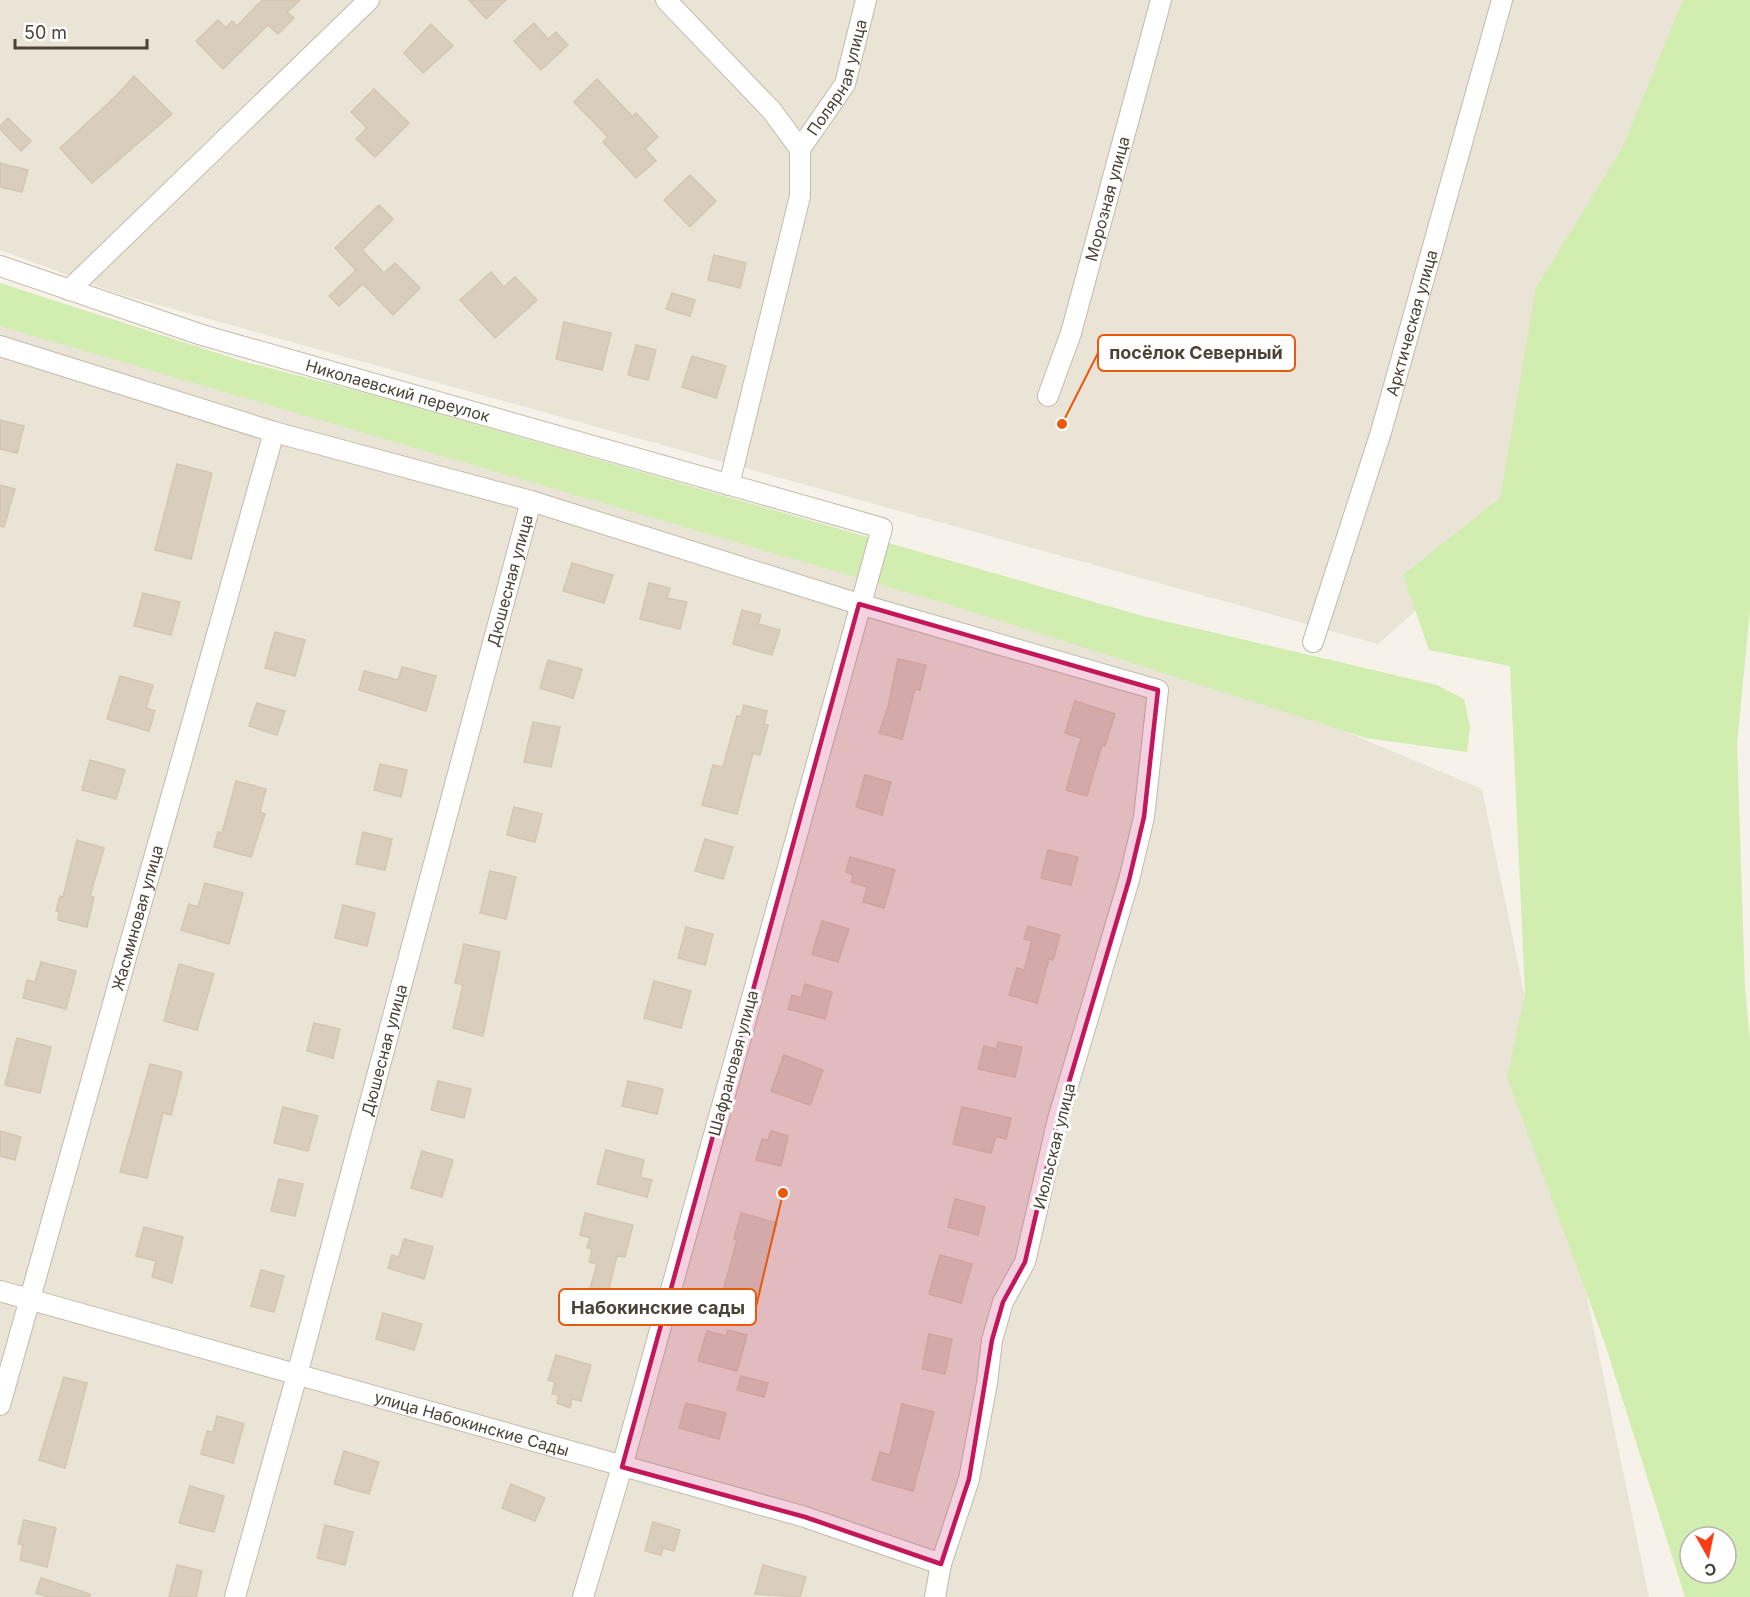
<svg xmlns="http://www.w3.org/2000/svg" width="1750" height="1597" viewBox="0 0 1750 1597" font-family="Inter,sans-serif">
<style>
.residential{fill:#eae4d7}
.green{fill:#d1edaf;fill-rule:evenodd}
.building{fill:#d9cebe;stroke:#d4c6b0;stroke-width:1.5}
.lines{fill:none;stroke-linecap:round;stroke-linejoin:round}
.minor-casing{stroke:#c2baab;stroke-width:22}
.minor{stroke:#fff;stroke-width:20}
.marked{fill:#c2185b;fill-opacity:0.2;stroke:#c2185b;stroke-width:4.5;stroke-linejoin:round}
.labels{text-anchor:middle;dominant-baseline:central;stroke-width:6;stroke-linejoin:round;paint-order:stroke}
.street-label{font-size:16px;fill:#4b4337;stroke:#fff}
.leader{fill:none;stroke:#e8590c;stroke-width:2}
.callout-dot{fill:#e8590c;stroke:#fff;stroke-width:2}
.callout{fill:#fff;stroke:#e8590c;stroke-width:2}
.callout-label{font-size:18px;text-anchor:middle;font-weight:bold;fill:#4b4337}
</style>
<rect width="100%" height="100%" fill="#f6f2e9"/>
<g class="residential">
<path d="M0,0h1730l-250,554 -102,90 -1259,-350 -119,-44z"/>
<path d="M0,314l1197,355 285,120 167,808h-1649z"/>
</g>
<g class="green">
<path d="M1683,0h67v610l-13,133 8,245 5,53v556h-65l-81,-256 -97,-264 18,-83 -15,-328 -81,-16 -26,-75 97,-77 36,-210 86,-140zM1690,1537h36v36h-36z"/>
<path d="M0,283l242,78 131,34 770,221 294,69 27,14 6,28 -3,25 -101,-14 -402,-129 -964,-283z"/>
</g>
<g class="building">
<path d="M262,0h38l-13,12 7,6 -16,16 -10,-9 -45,44 -27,-28 22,-21 8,8 6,-7 5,5z"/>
<path d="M469,0h37l-20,19z"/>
<path d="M534,23l14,16 8,-7 12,13 -27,25 -27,-29z"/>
<path d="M431,24l22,22 -30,27 -19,-20z"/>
<path d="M134,76l38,38 -80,69 -32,-35 55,-51z"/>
<path d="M597,79l35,37 4,-3 22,24 -13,12 11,12 -20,17 -33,-36 5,-5 -34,-35z"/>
<path d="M374,89l35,34 -34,34 -19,-18 11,-11 -16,-16z"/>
<path d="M8,118l23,23 -10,10 -21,-22v-3z"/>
<path d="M0,163l28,7 -6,22 -22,-5z"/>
<path d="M690,175l26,26 -26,26 -26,-27z"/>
<path d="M379,205l14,14 -31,31 22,23 11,-10 25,25 -27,27 -30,-31 -24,22 -10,-10 27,-26 -21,-22z"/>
<path d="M714,255l32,8 -6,25 -32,-8z"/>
<path d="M491,272l13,15 11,-10 22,23 -42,38 -35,-38z"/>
<path d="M672,293l23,7 -5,16 -24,-7z"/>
<path d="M564,322l47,11 -9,37 -46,-11z"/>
<path d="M636,345l20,5 -8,30 -20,-5z"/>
<path d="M692,356l34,10 -10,32 -34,-11z"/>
<path d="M0,420l24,6 -7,27 -17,-4z"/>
<path d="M177,464l35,9 -21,86 -36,-9z"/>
<path d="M0,485l15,4 -11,38 -4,-1z"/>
<path d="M572,563l41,12 -9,28 -41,-12z"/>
<path d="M649,583l21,5 -3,10 20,4 -7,27 -40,-10z"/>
<path d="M143,593l37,9 -9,33 -37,-9z"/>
<path d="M742,610l19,5 -3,9 22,6 -8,25 -39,-11z"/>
<path d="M275,632l30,8 -10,36 -30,-8z"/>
<path d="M898,659l28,6 -6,25 -5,-1 -13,50 -23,-6 9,-26z"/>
<path d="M548,660l34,9 -9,29 -33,-10z"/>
<path d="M402,667l34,9 -10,35 -67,-21 5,-19 34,9z"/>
<path d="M120,676l33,9 -7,23 9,3 -6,20 -42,-12z"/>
<path d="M1075,701l40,13 -10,32 -3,-1 -15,51 -21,-6 15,-52 -16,-5z"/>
<path d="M257,703l28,8 -8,24 -28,-9z"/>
<path d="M744,705l23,6 -3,13 4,1 -8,30 -7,-2 -16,61 -35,-9 11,-40 10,2 14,-51 4,1z"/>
<path d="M533,722l27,5 -9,40 -27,-5z"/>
<path d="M90,760l35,10 -9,29 -34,-9z"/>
<path d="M380,764l27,6 -6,27 -27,-7z"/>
<path d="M865,775l26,7 -9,33 -26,-8z"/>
<path d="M236,781l30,8 -6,23 5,2 -14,43 -37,-10 4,-15 4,1z"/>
<path d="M514,807l28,7 -7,28 -28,-7z"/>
<path d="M363,832l29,7 -7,31 -29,-6z"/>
<path d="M705,839l28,8 -10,32 -28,-8z"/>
<path d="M77,840l27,8 -14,48 4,1 -7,30 -29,-7 1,-8 -3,-1 4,-15 3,1z"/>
<path d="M1048,850l30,7 -7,28 -30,-7z"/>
<path d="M850,857l45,13 -11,38 -21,-6 4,-15 -16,-5 2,-7 -7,-3z"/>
<path d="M490,871l26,6 -10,42 -26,-6z"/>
<path d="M205,883l38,10 -14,51 -48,-14 8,-26 9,3z"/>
<path d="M343,905l32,8 -8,33 -32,-8z"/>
<path d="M822,921l27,8 -11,33 -26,-8z"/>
<path d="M1028,926l32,9 -7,25 -4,-1 -12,44 -28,-8 8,-27 7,2 8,-29 -8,-2z"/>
<path d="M686,927l27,7 -8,31 -27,-7z"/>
<path d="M464,944l36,8 -17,84 -30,-8 10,-43 -8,-2z"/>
<path d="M41,962l35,9 -10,38 -43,-11 4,-18 8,2z"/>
<path d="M179,964l35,10 -17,56 -33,-9z"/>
<path d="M654,981l37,10 -10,37 -37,-10z"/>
<path d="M805,984l27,8 -7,27 -37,-10 4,-14 9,3z"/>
<path d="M314,1023l26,6 -7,29 -26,-7z"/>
<path d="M17,1038l34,9 -11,46 -35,-8z"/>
<path d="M998,1042l24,5 -7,30 -37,-8 6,-23 12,3z"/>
<path d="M784,1055l39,15 -13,35 -39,-14z"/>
<path d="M150,1064l32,8 -11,43 -8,-2 -16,65 -27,-6z"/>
<path d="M438,1081l33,8 -7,29 -33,-8z"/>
<path d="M628,1081l35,8 -6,25 -35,-8z"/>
<path d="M283,1107l35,9 -10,35 -34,-8z"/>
<path d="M962,1107l49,11 -5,21 -10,-3 -5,17 -38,-9z"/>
<path d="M0,1131l21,6 -6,23 -15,-4z"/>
<path d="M771,1131l17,5 -7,30 -25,-6 6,-21 6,1z"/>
<path d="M606,1150l38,10 -4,17 12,3 -5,17 -50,-13z"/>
<path d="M422,1151l31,9 -11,37 -31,-9z"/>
<path d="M279,1179l24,5 -8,32 -24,-5z"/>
<path d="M955,1199l30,8 -7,28 -30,-8z"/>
<path d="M585,1213l48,12 -8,32 -8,-1 -8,32 4,1 -8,33 -34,-8 6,-25 12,3 8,-28 -8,-2 3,-13 -5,-1 3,-10 -10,-3z"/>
<path d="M741,1213l36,10 -19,71 -5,-1 -3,9 -28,-7 15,-55 -3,-1z"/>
<path d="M144,1227l39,10 -11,46 -20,-6 4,-16 -20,-5z"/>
<path d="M404,1239l29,8 -9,32 -36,-11 4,-13 7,2z"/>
<path d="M940,1255l32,9 -11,39 -32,-9z"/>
<path d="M261,1270l23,6 -10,36 -23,-6z"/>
<path d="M383,1313l39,11 -8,26 -38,-11z"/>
<path d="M728,1330l19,5 -10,36 -39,-10 9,-30 19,5z"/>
<path d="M929,1334l23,5 -7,35 -23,-5z"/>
<path d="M556,1355l35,10 -10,36 -9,-2 -2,9 -13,-5 2,-8 -7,-1 3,-12 -7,-2z"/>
<path d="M741,1376l27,7 -4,14 -27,-7z"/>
<path d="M64,1377l23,6 -22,85 -26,-8z"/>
<path d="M686,1403l40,10 -7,26 -40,-11z"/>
<path d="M902,1404l32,8 -21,79 -41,-11 8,-28 10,3z"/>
<path d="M217,1416l27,8 -11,39 -32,-9 6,-23 6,1z"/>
<path d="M344,1451l35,11 -10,32 -35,-10z"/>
<path d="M511,1484l34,14 -10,23 -33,-13z"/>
<path d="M190,1486l34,10 -10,36 -35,-9z"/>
<path d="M24,1520l32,8 -9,39 -27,-7 3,-15 -5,-1z"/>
<path d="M653,1522l27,8 -6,21 -11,-3 -2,7 -16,-4z"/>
<path d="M325,1525l28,7 -8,33 -28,-7z"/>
<path d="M177,1565l25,6 -6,26h-27z"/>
<path d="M763,1565l43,12 -6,20 -45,-3z"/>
<path d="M41,1578l49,16v3h-42l-12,-4z"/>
</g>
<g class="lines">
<defs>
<g id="minor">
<path d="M666,0l106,111 28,38"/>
<path id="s1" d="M800,149l45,-65 21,-84"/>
<path id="s2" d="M0,266l202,69 680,193 -260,939 -39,130"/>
<path d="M69,290l300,-290"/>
<path d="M0,346l274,86 257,69 328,103 299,86 -14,127 -15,63 -71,239 -33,143 -22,40 -11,38 -5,43 -18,96 -28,85 -6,33"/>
<path id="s3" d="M1048,396l23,-63 90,-333"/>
<path d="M729,485l71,-289v-47"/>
<path id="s4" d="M1313,642l68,-210 121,-432"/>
<path id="s5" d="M0,1291l805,226 136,47"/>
<path id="s6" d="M0,1405l274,-973"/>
<path id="s7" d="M235,1597l62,-222 234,-874"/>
</g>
</defs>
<use href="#minor" class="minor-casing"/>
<use href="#minor" class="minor"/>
</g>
<path class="marked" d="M859,604l299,86 -14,127 -15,63 -71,239 -33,143 -22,40 -11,38 -23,139 -28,85 -136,-47 -183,-50z"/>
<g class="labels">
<g class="street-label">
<text stroke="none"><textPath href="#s1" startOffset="82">Полярная улица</textPath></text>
<text stroke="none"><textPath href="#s3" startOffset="206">Морозная улица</textPath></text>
<text stroke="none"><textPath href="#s4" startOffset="334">Арктическая улица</textPath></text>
<text stroke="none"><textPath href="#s2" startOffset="417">Николаевский переулок</textPath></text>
<text stroke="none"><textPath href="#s7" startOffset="1053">Дюшесная улица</textPath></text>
<text stroke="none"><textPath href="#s6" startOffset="506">Жасминовая улица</textPath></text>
<text stroke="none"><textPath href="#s7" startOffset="567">Дюшесная улица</textPath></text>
<text transform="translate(733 1063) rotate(-75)">Шафрановая улица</text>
<text transform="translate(1054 1146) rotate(-76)">Июльская улица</text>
<text stroke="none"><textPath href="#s5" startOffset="490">улица Набокинские Сады</textPath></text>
</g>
</g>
<path class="leader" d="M1062 424L1098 353M783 1193L756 1307"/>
<g class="callout-dot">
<circle cx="1062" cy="424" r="6"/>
<circle cx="783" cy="1193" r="6"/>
</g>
<g class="callout">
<rect x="1098" y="335" width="197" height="36" rx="6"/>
<rect x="559" y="1289" width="197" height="36" rx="6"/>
</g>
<g class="callout-label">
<text x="1196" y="359">посёлок Северный</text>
<text x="658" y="1314">Набокинские сады</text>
</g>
<g transform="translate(1708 1555) rotate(171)"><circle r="28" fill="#ffffff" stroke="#b7b4af" stroke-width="1.5"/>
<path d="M0-4.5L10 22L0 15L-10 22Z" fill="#ff3a17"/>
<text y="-9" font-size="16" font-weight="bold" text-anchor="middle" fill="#4b4337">С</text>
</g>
<path d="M15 39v9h132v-9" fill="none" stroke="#4b4337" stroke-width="3"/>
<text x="24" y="39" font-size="18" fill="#4b4337" stroke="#ffffff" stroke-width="4.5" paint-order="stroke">50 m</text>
</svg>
